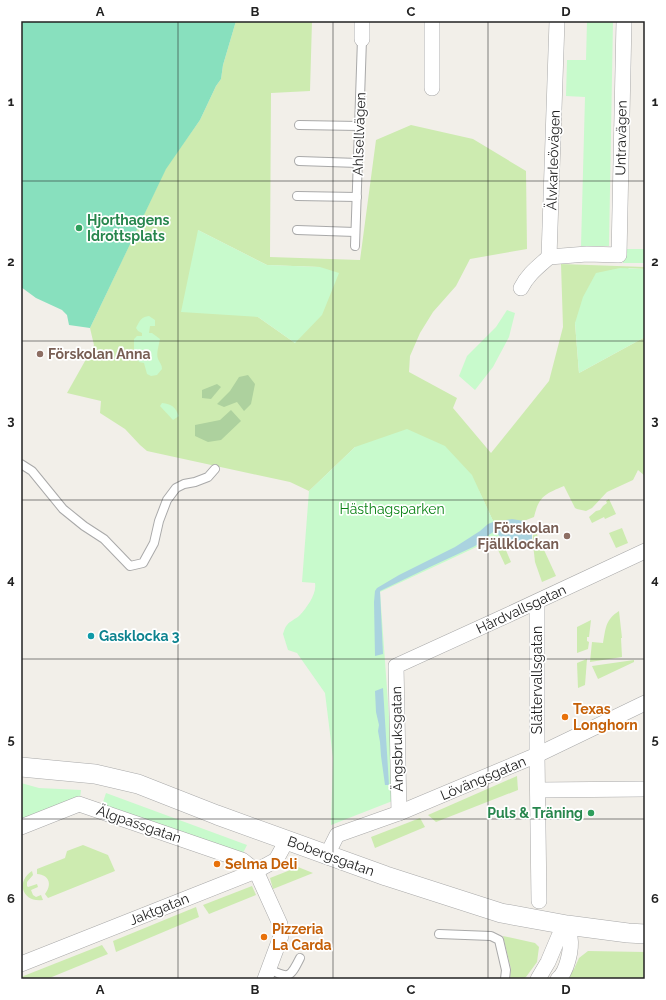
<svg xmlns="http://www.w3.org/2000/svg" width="666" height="1000" viewBox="0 0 666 1000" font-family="Raleway,sans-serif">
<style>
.grass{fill:#cdebb0;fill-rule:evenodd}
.forest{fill:#add19e}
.park{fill:#c8facc}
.pitch{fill:#88e0be}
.water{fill:#aad3df}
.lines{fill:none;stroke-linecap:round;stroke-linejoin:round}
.service-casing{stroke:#a9a9a9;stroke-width:10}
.minor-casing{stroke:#a9a9a9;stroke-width:16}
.tertiary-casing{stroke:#a9a9a9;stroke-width:20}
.service{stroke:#fff;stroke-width:8}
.minor{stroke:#fff;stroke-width:15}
.tertiary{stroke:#fff;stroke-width:19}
.grid{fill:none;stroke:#222;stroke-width:1;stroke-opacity:0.55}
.leisure-dot{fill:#2e9e5b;stroke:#fff;stroke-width:1.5}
.education-dot{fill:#8d6e63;stroke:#fff;stroke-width:1.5}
.culture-dot{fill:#0f9aa8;stroke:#fff;stroke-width:1.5}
.food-dot{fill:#e8710a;stroke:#fff;stroke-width:1.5}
.labels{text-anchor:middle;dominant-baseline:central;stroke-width:3.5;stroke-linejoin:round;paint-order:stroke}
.street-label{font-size:14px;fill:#222;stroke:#fff}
.leisure-label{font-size:14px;font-weight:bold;fill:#27864d;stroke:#fff;text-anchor:start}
.education-label{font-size:14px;font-weight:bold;fill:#785e54;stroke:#fff;text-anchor:start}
.park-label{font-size:14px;fill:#0c8416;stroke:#fff}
.culture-label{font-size:14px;font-weight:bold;fill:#0d838f;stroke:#fff;text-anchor:start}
.food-label{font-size:14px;font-weight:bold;fill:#c56008;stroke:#fff;text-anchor:start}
.neatline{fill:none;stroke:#222;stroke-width:1.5}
.grid-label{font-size:13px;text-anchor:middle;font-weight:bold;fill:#222}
</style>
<rect width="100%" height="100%" fill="#f2efe9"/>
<g class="grass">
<path d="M236,21h76l-2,70 -39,2 -1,164 90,3 16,-120 35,-15 62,14 53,32 1,78 -57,10 -14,27 -23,26 -13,21 -10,23 -1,16 48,26 -4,10 38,45 58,-72 14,-54 -2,-63 84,3v2l-16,-1 -54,55 4,50 66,-36v139l-7,-6 -5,10 -26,12 -15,16 -6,3 -9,-2 -2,-1 -11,-22c-19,8 -25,10 -30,31l-23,9 -11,10 11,26 -6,3 -12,-26 7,-3 -21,-45 -124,-44 -46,44 -19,-9 -143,-31 -7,-6 -15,-16 -25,-16 1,-12 -34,-8 27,-48 -4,-17 76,-160 34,-48 16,-34 5,-7 2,-14zM198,230l69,35 53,2 -25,76 -37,-26z"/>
<path d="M609,499l7,15 -11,5 -1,-2 -12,6 -3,-6 7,-6 4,-1 3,-4 4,-3 -1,-2z"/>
<path d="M533,526l23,50 -14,6 -7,-20 -2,-18z"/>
<path d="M622,528l6,15 -12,5 -7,-15z"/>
<path d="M619,611l3,27h-1l1,19 -32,5 2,-20 11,1c3,-15 2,-23 16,-32z"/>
<path d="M591,620l-2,17h-2v4l2,1 -1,7 -11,4v-26z"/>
<path d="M587,659l-2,26 -7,3 -1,-25z"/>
<path d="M634,660v2l-36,17 -6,-13z"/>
<path d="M517,776l1,14 -82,32 -8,-7z"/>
<path d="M420,818l5,9 -50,21 -4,-11z"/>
<path d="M83,845l25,10 7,16 -67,27 -3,-4c7,-9 5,-19 -8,-20v-5l28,-11 2,-7z"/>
<path d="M298,867l15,6 -40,16 -3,-11z"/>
<path d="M32,871l1,4 -6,7v4l1,1 9,-3 1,3 -7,3 2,5 3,2 5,-2 2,5c-20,3 -28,-18 -11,-29z"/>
<path d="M252,886l4,9 -47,19 -6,-9z"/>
<path d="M196,907l3,10 -83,35 -3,-11z"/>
<path d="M503,936l32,7 4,4 -2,15 -11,15 -3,2h-13l1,-10z"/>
<path d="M102,945l6,9 -61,25h-26v-2z"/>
<path d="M588,951l57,1v27h-78l7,-10 5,-11z"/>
</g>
<g class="forest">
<path d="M248,375l7,9 -4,20 -7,7 -7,-9 -13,5 -7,-3 13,-13 9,-14z"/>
<path d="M217,384l4,3 -10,12 -9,-1v-8z"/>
<path d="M231,410l10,11 -20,19 -13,2 -13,-6v-11l25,-5z"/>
</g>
<g class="park">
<path d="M587,21h26l-4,225h-28l4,-149 -19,-1 1,-36h19z"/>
<path d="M198,230l69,35 53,2 19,6 -17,42 -27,28 -37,-26 -77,-5z"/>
<path d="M624,249h21v14h-22z"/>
<path d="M620,268l25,1v68l-66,36 -4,-50 8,-26 13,-24z"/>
<path d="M507,310l8,3 -6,24 -16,30 -18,23 -16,-14 8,-20 29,-29z"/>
<path d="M149,316l6,4v6h-5l-1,7h3l8,6c-1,6 -4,14 -2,20 2,4 4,6 4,10l-5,6 -6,1 -4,-2 -3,-11 -5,-1 -5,-13v-10l3,-3h5v-3l-4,-2 -2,-3c4,-8 5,-11 13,-12z"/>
<path d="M162,403c10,1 13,4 17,13l-6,4 -13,-14z"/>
<path d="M407,429l38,17 27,29 28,61 -120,56 15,208 -64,25 2,-67 -8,-65 -28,-40 -9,-3 -5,-16c1,-3 2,-7 4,-9 3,-4 9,-6 13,-10 7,-8 17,-21 15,-32l-13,-1 7,-91 46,-44z"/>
<path d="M21,783l18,5 42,2 -1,8 -59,24z"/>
<path d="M106,793l141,52 -5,10 -140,-50z"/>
</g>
<path class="pitch" d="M21,21h215l-13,44 -2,14 -5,7 -16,34 -34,49 -76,159 -21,-3 -2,-10 -5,-5 -26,-12 -15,-11z"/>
<g class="water">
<path d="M512,519c8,2 16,0 19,10 1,4 1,6 1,10l-26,10 -10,-19 -10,7 -4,5 -9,5 -41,19 -52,25 3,63 -8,2 -1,-54 1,-11 2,-3 22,-13 56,-28 25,-16 8,-7 5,-2 2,2 6,-3z"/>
<path d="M383,688l6,97h-4l-4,-29 -1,-14 -2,-11 1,-6 -3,-13 -1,-21z"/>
</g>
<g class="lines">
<defs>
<g id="service">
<path d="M299,125l60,1"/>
<path d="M299,161l59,2"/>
<path d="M297,196l60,1"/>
<path d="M297,230l58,2"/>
<path d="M355,246l7,-207"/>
<path d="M21,464l11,7 31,38 21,17 20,13 26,27 13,-3 11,-20 5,-22 8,-21 9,-12 8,-4 11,-2 13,-5 7,-8"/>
<path d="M439,934l52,2 8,4 7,30 -1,9"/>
<path d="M269,969c20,10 21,9 31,-11"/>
</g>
<g id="minor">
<path d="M432,21v67"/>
<path d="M362,39v-18"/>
<path d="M549,257l38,-3 32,1 5,-234"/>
<path d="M549,257l8,-236"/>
<path d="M521,288c7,-14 17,-21 28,-31"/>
<path d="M537,602v153l2,146"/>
<path d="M538,790l107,-1"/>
<path d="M399,813l-3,-147 114,-52 135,-63"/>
<path d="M21,827l58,-23 163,56 14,11 24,53 1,12 -16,43"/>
<path d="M327,855l10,-20 62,-22 138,-58 108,-52"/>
<path d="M21,964l235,-93 20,-11 11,-20"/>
<path d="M538,979l10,-17 11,-26 8,-11"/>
<path d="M558,979c9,-7 14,-30 12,-42 0,-4 -2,-8 -3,-12"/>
</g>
<path id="tertiary" d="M21,767l74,7 43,10 79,31 169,61 115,37 66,12 61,8 17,1"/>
</defs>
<use href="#service" class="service-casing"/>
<use href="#minor" class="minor-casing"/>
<use href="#tertiary" class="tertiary-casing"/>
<use href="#service" class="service"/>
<use href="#minor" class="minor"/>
<use href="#tertiary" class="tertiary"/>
</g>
<path class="grid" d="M178,21v958M333,21v958M488,21v958M21,181h624M21,341h624M21,500h624M21,659h624M21,819h624"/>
<g class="leisure-dot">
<circle cx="79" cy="228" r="4"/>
<circle cx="591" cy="813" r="4"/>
</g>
<g class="education-dot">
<circle cx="40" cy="354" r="4"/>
<circle cx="567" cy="536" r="4"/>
</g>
<circle class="culture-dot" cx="91" cy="636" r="4"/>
<g class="food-dot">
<circle cx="565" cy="717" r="4"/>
<circle cx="217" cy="864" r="4"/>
<circle cx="264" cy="937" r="4"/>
</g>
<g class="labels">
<g class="street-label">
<text transform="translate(359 134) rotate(-88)">Ahlsellvägen</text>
<text transform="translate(621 138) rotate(-89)">Untravägen</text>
<text transform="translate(553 160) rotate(-88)">Älvkarleövägen</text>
<text transform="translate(521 609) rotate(-25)">Hårdvallsgatan</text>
<text transform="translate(537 680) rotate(-90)">Slåttervallsgatan</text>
<text transform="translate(397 739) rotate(-91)">Ängsbruksgatan</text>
<text transform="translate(483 778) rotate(-23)">Lövängsgatan</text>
<text transform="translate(139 824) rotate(19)">Älgpassgatan</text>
<text transform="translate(331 856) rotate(20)">Bobergsgatan</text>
<text transform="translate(159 909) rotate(-22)">Jaktgatan</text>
</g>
<g class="leisure-label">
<text x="87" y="220">Hjorthagens<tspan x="87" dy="16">Idrottsplats</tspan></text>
<text x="583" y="813" text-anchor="end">Puls &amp; Träning</text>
</g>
<g class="education-label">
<text x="48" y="354">Förskolan Anna</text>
<text x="559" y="528" text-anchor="end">Förskolan<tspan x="559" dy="16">Fjällklockan</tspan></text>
</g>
<g class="park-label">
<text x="392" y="509">Hästhagsparken</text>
</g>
<g class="culture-label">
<text x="99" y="636">Gasklocka 3</text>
</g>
<g class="food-label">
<text x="573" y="709">Texas<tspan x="573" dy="16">Longhorn</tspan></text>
<text x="225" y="864">Selma Deli</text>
<text x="272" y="929">Pizzeria<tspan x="272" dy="16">La Carda</tspan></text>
</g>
</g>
<rect width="666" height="1000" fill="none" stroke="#ffffff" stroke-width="44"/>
<rect x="22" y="22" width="622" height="956" class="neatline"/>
<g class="grid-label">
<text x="100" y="16">A</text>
<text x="255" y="16">B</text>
<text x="411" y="16">C</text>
<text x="566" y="16">D</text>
<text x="11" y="106">1</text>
<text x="655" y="106">1</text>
<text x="11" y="266">2</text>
<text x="655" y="266">2</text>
<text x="11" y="425">3</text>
<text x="655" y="425">3</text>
<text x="11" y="584">4</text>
<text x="655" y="584">4</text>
<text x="11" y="744">5</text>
<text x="655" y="744">5</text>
<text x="11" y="903">6</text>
<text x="655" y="903">6</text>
<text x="100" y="994">A</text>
<text x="255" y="994">B</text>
<text x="411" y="994">C</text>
<text x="566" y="994">D</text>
</g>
</svg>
